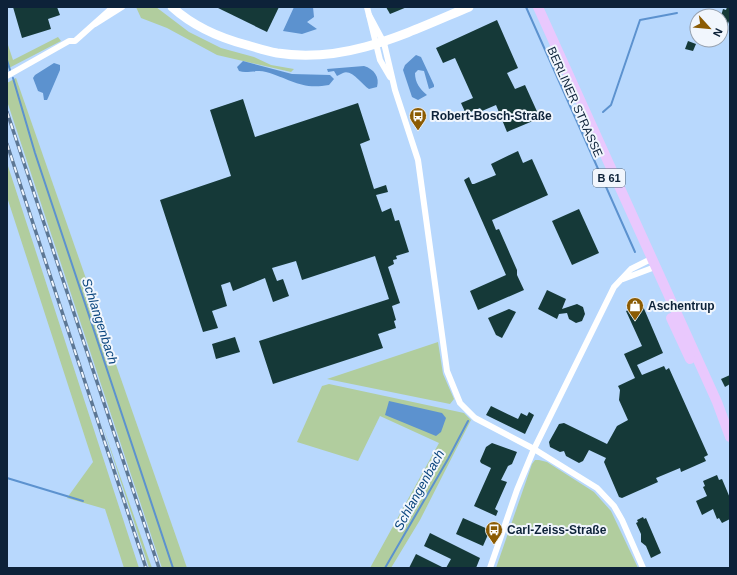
<svg xmlns="http://www.w3.org/2000/svg" width="737" height="575" viewBox="0 0 737 575" font-family="Helvetica,sans-serif">
<style>
.green{fill:#b1cd9e}
.water{fill:#5c92cf}
.lines{fill:none;stroke-linecap:round;stroke-linejoin:round}
.stream{stroke:#5c92cf;stroke-width:2}
.building{fill:#153938}
.minor{stroke:#fff;stroke-width:6}
.secondary{stroke:#fff;stroke-width:9}
.primary{stroke:#e9c8fd;stroke-width:10}
.rail-casing{stroke:#5d7794;stroke-width:3.5}
.rail{stroke:#f1f6fd;stroke-width:2;stroke-dasharray:6;stroke-linecap:butt}
.labels{text-anchor:middle;dominant-baseline:central;stroke-width:4;stroke-linejoin:round;paint-order:stroke}
.shield{fill:#f1f6fd;stroke:#516274;stroke-width:1}
.shield-label{font-size:11px;font-weight:bold;fill:#0d2239}
.street-label{font-size:12px;fill:#0d2239;stroke:#f1f6fd}
.poi-label{font-size:12px;font-weight:bold;fill:#0d2239;stroke:#f1f6fd;text-anchor:start}
.water-label{font-size:13px;font-style:italic;fill:#0b467e;stroke:#f1f6fd}
</style>
<rect width="100%" height="100%" fill="#b8d8fd"/>
<g class="green">
<path d="M136,7h20l33,25 32,16 33,9 17,8 23,4 -3,3 -74,-17 -50,-27 -26,-10z"/>
<path d="M58,37l3,4 -54,28v-27l6,18z"/>
<path d="M16,78l171,490h-25l-155,-467v-18z"/>
<path d="M7,163l132,405h-15l-19,-59 -38,-11 26,-36 -86,-265z"/>
<path d="M438,342l5,32 11,25 -4,5 -123,-25z"/>
<path d="M329,384l135,29 7,7 -51,100 -29,48h-21l69,-125 -59,-27 -22,45 -61,-19 25,-56z"/>
<path d="M101,421l51,147h-3z"/>
<path d="M535,460h4l8,2 47,30 17,19 27,57h-142l36,-104z"/>
</g>
<g class="water">
<path d="M294,7h19l1,10 -7,5 10,7 -15,5 -19,-3z"/>
<path d="M416,55l5,2 13,28v2l-5,2 -5,-18 -6,-1 -3,3c0,10 5,16 12,22l-9,5 -6,-3 -9,-27 2,-5z"/>
<path d="M243,61l49,13 38,1 4,4 -5,6c-29,5 -38,-6 -63,-13 -9,-3 -19,2 -27,-1l-2,-4z"/>
<path d="M54,63l6,2v5l-12,28 -1,2h-3l-1,-7 -5,-2 -5,-13 2,-3z"/>
<path d="M364,66c10,3 16,11 13,21l-8,2c-7,-4 -17,-20 -26,-16 -2,1 -4,2 -6,3l-3,-5 -6,1 -1,-3z"/>
<path d="M389,401l53,12 4,5 -5,14 -5,4 -51,-21z"/>
</g>
<g class="lines">
<g class="stream">
<path d="M526,7l109,245"/>
<path d="M7,60l3,10"/>
<path d="M13,78l22,75 138,415"/>
<path d="M603,112l8,-7 29,-85 37,-7"/>
<path d="M7,478l76,23"/>
<path d="M385,568l63,-109 20,-38"/>
</g>
</g>
<g class="building">
<path d="M13,7h44l3,8 -12,4 3,10 -29,9z"/>
<path d="M216,7h63l-12,25z"/>
<path d="M386,7h21l-17,7z"/>
<path d="M727,7h3v11l-3,9 -6,-2v-9l2,-7 3,1z"/>
<path d="M497,20l21,48 -11,5 8,16 10,-4 15,33 -33,14 -11,-27 -14,6 -2,-3 -14,6 -5,-11 12,-5 -18,-40 -12,5 -7,-15z"/>
<path d="M688,41l8,3 -3,7 -8,-2z"/>
<path d="M243,99l12,38 103,-34 12,37 -10,4 14,45 12,-4 2,7 -12,3 6,17 9,-4 4,13 4,-1 10,32 -13,4 1,3 -4,1 1,4 -6,3 12,36 -8,3 4,14 -2,1 2,7 -18,6 5,14 -110,36 -14,-43 130,-42 -14,-43 -73,24 -6,-19 -24,7 5,13 6,-2 6,17 -16,6 -8,-24 -32,13 -3,-9 -9,3 6,21 -15,5 6,17 -15,4 -43,-132 71,-24 -21,-66z"/>
<path d="M518,151l5,12 9,-4 16,36 -56,25 4,10 3,-1 18,41v5l7,15 -46,20 -8,-19 36,-16 -42,-95 5,-3 3,7h2l22,-9 -5,-11z"/>
<path d="M579,209l20,44 -27,12 -20,-44z"/>
<path d="M547,290l19,9 -4,10 15,-5 6,3 2,7 -3,7 -6,2 -7,-4 -2,-6 -8,1 -2,5 -19,-10z"/>
<path d="M642,304l21,49 -26,12 5,10 22,-9 2,4 3,-2 39,87 -4,2 2,4 -25,11 -1,-4 -24,10 2,4 -36,16 -3,-1 -15,-35 2,-4 -17,-8 -6,11 -4,2 -13,-7 -2,-5 -4,1 -10,-5 -1,-5 10,-18 5,-1 43,21 10,-18 11,-6 -9,-20 1,-10 -2,-4 17,-8 -11,-24 18,-8 -16,-35z"/>
<path d="M509,309l7,3 -14,26 -6,-3 -8,-17z"/>
<path d="M235,337l5,15 -24,7 -4,-15z"/>
<path d="M730,375v9l-5,3 -4,-8z"/>
<path d="M491,406l27,13 3,-6 6,3 2,-4 5,3 -9,19 -39,-19z"/>
<path d="M492,443l25,9 -5,12 -4,2 -7,14 6,2 -12,27 3,2 -2,5 -22,-10 17,-38 -10,-5 -1,-2 6,-14z"/>
<path d="M717,475l2,5 3,-1 8,19v21l-8,4 -3,-5 -2,1 -4,-10 -11,6 -6,-14 11,-5 -4,-9 2,-1 -2,-5z"/>
<path d="M643,517l1,2 2,-1 15,35 -10,5 -5,-12 -5,-4v-8l-5,-11 2,-1 -1,-2z"/>
<path d="M463,518l27,12 -7,16 -27,-12z"/>
<path d="M430,533l50,25 -4,10h-30l5,-9 -27,-13z"/>
<path d="M416,554l28,14h-35z"/>
</g>
<g class="lines">
<g class="minor">
<path d="M367,7l13,53 10,17"/>
<path d="M369,15l15,28 11,47 23,70 29,211 13,32 15,15 59,31 63,39 17,18 8,14 21,48"/>
<path d="M95,24l27,-17"/>
<path d="M7,76l62,-35h6l38,-34"/>
<path d="M623,279l32,-12"/>
<path d="M490,568l27,-78 17,-41 80,-162 17,-18 20,-10"/>
</g>
<path class="secondary" d="M172,7c21,19 48,31 75,38 10,3 20,6 30,8 69,11 130,-20 192,-46"/>
<g class="primary">
<path d="M538,7l179,395 13,35"/>
<path d="M671,318l19,41"/>
</g>
<defs>
<g id="rail">
<path d="M7,112l152,456"/>
<path d="M7,144l139,424"/>
</g>
</defs>
<use href="#rail" class="rail-casing"/>
<use href="#rail" class="rail"/>
</g>
<defs>
<symbol id="bus-pin" viewBox="-11 -11 22 30"><path d="M0 17L-7.5 6A9.5 9.5 0 1 1 7.5 6Z" fill="#8b5b03" stroke="#f1f6fd"/><path d="M-5-6H5V4H4V6H2V4H-2V6H-4V4H-5ZM-3.5-4V0h7V-4ZM-3.5 1.2v1.5H-2V1.2ZM2 1.2v1.5H3.5V1.2Z" fill="#fff"/></symbol>
<symbol id="shop-pin" viewBox="-11 -11 22 30"><path d="M0 17L-7.5 6A9.5 9.5 0 1 1 7.5 6Z" fill="#8b5b03" stroke="#f1f6fd"/><path d="M-5-2.5h2.3a2.7 3.5 0 0 1 5.4 0H5L5.5 6h-11ZM-1.5-2.5h3a1.5 2.3 0 0 0-3 0Z" fill="#fff"/></symbol>
</defs>
<g fill-rule="evenodd">
<use href="#bus-pin" x="408" y="106" width="20" height="27"/>
<use href="#shop-pin" x="625" y="296" width="20" height="27"/>
<use href="#bus-pin" x="484" y="520" width="20" height="27"/>
</g>
<g class="labels">
<rect class="shield" x="593" y="169" width="32" height="18" rx="3"/>
<g class="shield-label">
<text x="609" y="178">B 61</text>
</g>
<g class="street-label">
<text transform="translate(575 102) rotate(66)">BERLINER STRASSE</text>
</g>
<g class="poi-label">
<text x="431" y="116">Robert-Bosch-Straße</text>
<text x="648" y="306">Aschentrup</text>
<text x="507" y="530">Carl-Zeiss-Straße</text>
</g>
<g class="water-label">
<text transform="translate(100 321) rotate(72)">Schlangenbach</text>
<text transform="translate(419 490) rotate(-61)">Schlangenbach</text>
</g>
</g>
<rect width="737" height="575" fill="none" stroke="#0d2239" stroke-width="16"/>
<g transform="translate(709 28) rotate(117)"><circle r="19" fill="#f1f6fd" stroke="#96a1af"/>
<path d="M0-3L7 15L0 10L-7 15Z" fill="#8b5b03"/>
<text y="-6" font-size="11" font-weight="bold" text-anchor="middle" fill="#0d2239">N</text>
</g>
</svg>
